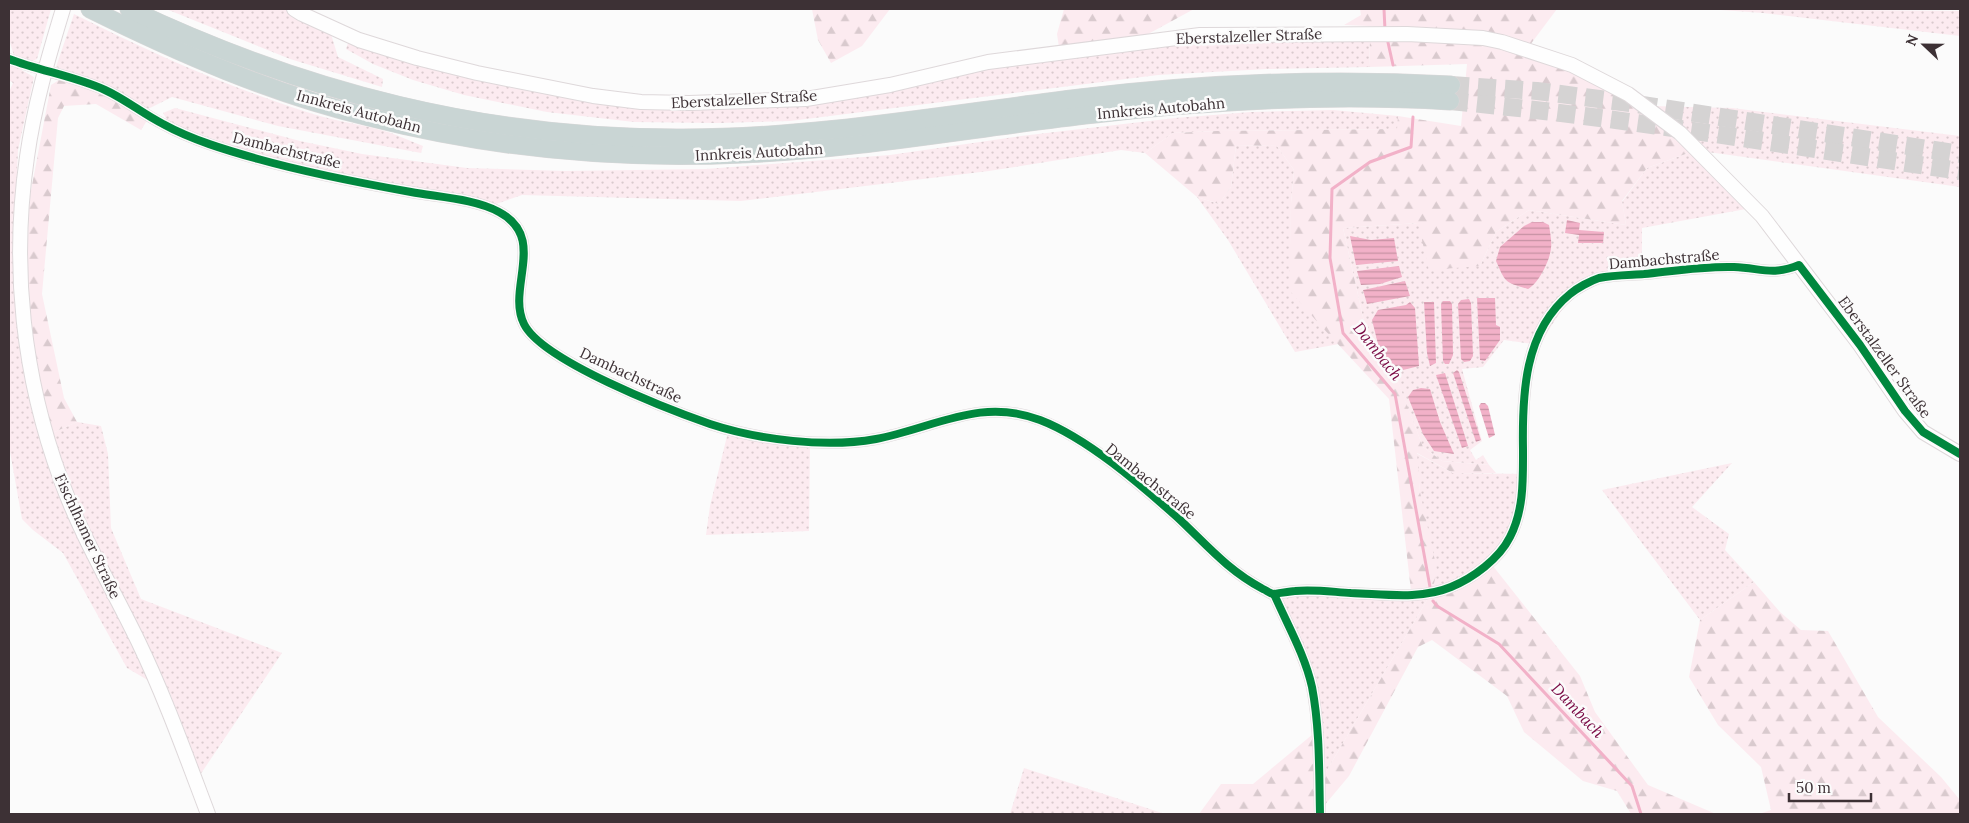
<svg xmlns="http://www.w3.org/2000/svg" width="1969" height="823" viewBox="0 0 1969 823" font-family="Lora,serif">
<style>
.grass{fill:url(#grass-dots)}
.forest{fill:url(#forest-firs)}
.water{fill:url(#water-rules)}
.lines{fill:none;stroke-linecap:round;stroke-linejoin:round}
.stream{stroke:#f2b1c8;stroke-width:3}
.highway-tunnel{stroke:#d5d3d3;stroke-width:18;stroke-dasharray:18 9;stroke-linecap:butt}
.street-casing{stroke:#ded8da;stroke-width:12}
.secondary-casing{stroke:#ded8da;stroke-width:16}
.highway-casing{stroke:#dad8d9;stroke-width:19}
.street{stroke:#fefefe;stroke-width:10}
.secondary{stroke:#fefefe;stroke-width:14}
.highway{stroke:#c9d5d4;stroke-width:18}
.cycleway-casing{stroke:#fbfbfb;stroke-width:11}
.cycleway{stroke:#00873e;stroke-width:8}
.labels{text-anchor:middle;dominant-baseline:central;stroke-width:5;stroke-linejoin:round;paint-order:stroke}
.street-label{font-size:15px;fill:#3d3135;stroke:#fbfbfb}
.water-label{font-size:16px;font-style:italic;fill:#790843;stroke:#fbfbfb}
</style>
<defs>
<pattern id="grass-dots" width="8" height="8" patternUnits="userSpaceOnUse" patternTransform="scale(1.25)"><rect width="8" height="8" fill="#fcebf0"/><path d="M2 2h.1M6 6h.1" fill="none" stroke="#d9cace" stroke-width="1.8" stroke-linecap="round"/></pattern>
<pattern id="forest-firs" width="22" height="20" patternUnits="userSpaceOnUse" patternTransform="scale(1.25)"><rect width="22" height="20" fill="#fcebf0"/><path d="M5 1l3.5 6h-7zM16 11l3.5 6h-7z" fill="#d9cace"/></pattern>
<pattern id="water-rules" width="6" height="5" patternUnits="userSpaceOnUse" patternTransform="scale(1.25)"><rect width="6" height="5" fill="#f2b1c8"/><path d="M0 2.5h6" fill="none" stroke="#c591a3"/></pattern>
</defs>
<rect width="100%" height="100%" fill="#fbfbfb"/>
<g class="grass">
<path d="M9,9h42l-14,50 -7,3 -15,-3 -6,-20z"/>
<path d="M166,9h118l47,25 7,23 45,22 -1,8 -92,-28z"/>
<path d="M1707,9l253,2v25l-197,-23z"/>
<path d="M74,14c77,39 156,74 239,100 26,8 53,11 78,19 11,4 21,9 32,13l-2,7 -143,-27 -106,-29 -24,12c-30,-21 -58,-31 -92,-42z"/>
<path d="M1266,38l104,3 -1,26 -102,2 -109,6 -368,46 -73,2 -83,-1 -87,-10 -83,-17 -51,-15 -40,-16 -27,-15 3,-9 90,30 74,18 75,13 265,-4 79,-14 60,-16 187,-23z"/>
<path d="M9,63l25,14 -16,73 -4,90 15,154 25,88 28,64 69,136 -24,-14 -64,-115 -30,-23 -11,-11 -13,-73v-354l4,-9 -4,-3z"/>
<path d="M1652,106l80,2 228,28v51l-252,-35z"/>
<path d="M175,108l125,33 62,13 105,14 98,3 141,-2 184,-14 131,-19 154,-18 76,-6 82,-2 65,6v13l-181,2 -44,2 -28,20 -24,-3 -132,21 -248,30 -219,-6 -26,9 -28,-7 -141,-26 -85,-22 -57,-20 -18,-9 -4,-7z"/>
<path d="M1236,145l41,1 17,24 -3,33 -1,86 49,55 -44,8 -67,-112 -31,-43 22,7 12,-17z"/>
<path d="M1691,152l55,57 -104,19v51c-13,2 -34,1 -46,5 -28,9 -42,38 -56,61l-36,-5 -21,27 -21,2 20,72 -12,9 6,10 7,-5 6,10 -47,-4 -19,-14 -26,-67 -21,-22 -9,-23 -24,-107 75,-5 62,43 16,-34 33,-22 97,15 -4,-23 25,-34z"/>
<path d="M77,422l24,4 7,28 3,74 30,71 141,54 -82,122 -30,-82 -78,-155 -19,-40 -23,-64z"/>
<path d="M727,436l83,9 -1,86 -103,4 4,-29z"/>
<path d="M1416,453l37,20 76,1 -9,55 -27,37 -35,21 -31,13 -104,177 -17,-124 -31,-65 136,3 9,-99z"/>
<path d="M1732,463l-40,44 37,27 -4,16 29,32 -54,38 -98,-130z"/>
<path d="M1024,768l141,46h-155z"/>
</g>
<g class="forest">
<path d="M812,9h78l-28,37 -31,17 -13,-23z"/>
<path d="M1064,9h130l-55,30 -80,8 -2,-13z"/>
<path d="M1360,9h197l-27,36 -65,-15 -121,-5 17,-10z"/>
<path d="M1437,39l50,5 54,15 56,24 45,30 49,39 -44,16 -25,33 4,24 -97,-15 -33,22 -16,34 -51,4 -11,-47 -75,5 24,107 8,23 22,21 26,68 19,14 47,4 7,8h-43l-36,-20 3,39 17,78 -4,18 -22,3 -22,-192 -68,-73 -32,-36 2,-87 3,-33 -17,-24 -41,-1 -5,42 -12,17 -22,-7 -52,-44 28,-20 44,-2 180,-2 1,-13 63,10 6,-62 -98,3 1,-26z"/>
<path d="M59,80l44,14 45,25 -7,11 -45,-26 -32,2 -6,12 -16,176 22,104 13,24 -27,12 -16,-71 -7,-83 2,-79 22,-116z"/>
<path d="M1493,566l87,110 15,36 53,73 68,29h-85l-14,-23 -34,-10 -59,-49 -17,-36 -75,-56 -14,7 -69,129 -26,31v-30l104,-177 31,-13z"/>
<path d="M1754,582l26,30 21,18 27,1 50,86 63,60 19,23v14h-201l12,-4 -10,-43 -43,-42 -29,-48 11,-57z"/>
<path d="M1313,734l3,80h-117l22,-30h32z"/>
</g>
<g class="water">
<path d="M1567,220l13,3 -1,7 25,2 -1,11h-25l1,-8 -14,-2z"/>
<path d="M1532,222h11l6,3c1,7 3,16 2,23 -1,12 -12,35 -23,41 -24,-7 -22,-6 -32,-28l4,-14 24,-21z"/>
<path d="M1350,236l21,4 23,-2 4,23 -42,4z"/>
<path d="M1399,266l3,11 -22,7 -19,1 -4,-14z"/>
<path d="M1405,281l5,15 -43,8 -4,-14z"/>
<path d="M1477,298h18l1,27 4,2v13l-15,21 -5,-1z"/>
<path d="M1469,299l2,4 2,53 -3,5 -6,1 -3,-3 -3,-55 3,-4z"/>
<path d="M1443,301h7l2,3 1,51 -4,9h-4l-2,-3 -2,-57z"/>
<path d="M1410,302l5,6 4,58 -20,5 -18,-15 -9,-36 6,-10 28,-5z"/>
<path d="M1424,302h10l2,61 -6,3 -3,-13z"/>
<path d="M1457,370l2,2 22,68 -5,2 -23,-69z"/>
<path d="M1445,373l23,73 -6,2 -26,-73z"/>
<path d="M1421,388l9,1 10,33 14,32 -20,-3 -11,-17 -15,-37 5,-7z"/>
<path d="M1481,403h4l3,3 7,29 -6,3 -10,-32z"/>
</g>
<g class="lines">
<g class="stream">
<path d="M1384,9l1,21"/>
<path d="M1387,38l6,27"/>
<path d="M1413,117l-2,30 -41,15 -38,27 -2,69 13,75 52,61 35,193"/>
<path d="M1433,601l4,5 62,38 133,142 9,28"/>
</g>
<g class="highway-tunnel">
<path d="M1451,85l86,6 93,12 330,51"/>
<path d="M1450,101c171,16 340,45 510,70"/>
</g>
<defs>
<g id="street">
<path d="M9,59c31,12 65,17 96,31 20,9 38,24 58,34 29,16 63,26 95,35 50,14 102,24 153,33 27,5 65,7 88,20 49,26 7,76 25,112 18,37 146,86 186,100 49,16 116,24 166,15 58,-11 104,-42 164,-19 47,18 100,64 137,97 29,27 50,53 86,72 3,1 6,4 10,5 3,0 18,-3 22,-3 18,-2 38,1 56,2 33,1 69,7 100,-6 22,-9 48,-28 59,-50 14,-27 13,-58 13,-87 -1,-55 1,-119 47,-156 7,-6 20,-13 29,-16 14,-3 31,-3 45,-4 29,-3 60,-8 90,-7 27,1 38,9 65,-2"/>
<path d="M1274,594c13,30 31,61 38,93 8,42 7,85 8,127"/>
</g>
<g id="secondary">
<path d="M63,9c-15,49 -29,98 -36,148 -16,109 -4,220 34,323 20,56 51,107 77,161 27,56 48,115 70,173"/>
<path d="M294,9l8,5 57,26 58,18 60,15 116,23 48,6 48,1 117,-4 84,-14 98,-23 212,-27 207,-1 76,4 19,4 70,23 56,29 52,39 82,83 98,129 45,66 18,21 37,22"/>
</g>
<g id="highway">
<path d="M90,9c89,44 182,85 279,108 122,31 247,43 373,37 118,-5 235,-27 353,-40 118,-14 236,-20 355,-13"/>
<path d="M129,9c177,84 358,130 554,129 134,0 265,-24 397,-40 124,-15 246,-20 371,-13"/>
</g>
</defs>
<use href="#street" class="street-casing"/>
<use href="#secondary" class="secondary-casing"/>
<use href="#highway" class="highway-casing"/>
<use href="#street" class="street"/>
<use href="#secondary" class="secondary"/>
<use href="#highway" class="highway"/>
<defs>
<g id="cycleway">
<path d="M9,59c31,12 65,17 96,31 20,9 38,24 58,34 29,16 63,26 95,35 50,14 102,24 153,33 27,5 65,7 88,20 49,26 7,76 25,112 18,37 146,86 186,100 49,16 116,24 166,15 58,-11 104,-42 164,-19 47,18 100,64 137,97 29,27 50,53 86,72 3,1 6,4 10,5 3,0 18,-3 22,-3 18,-2 38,1 56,2 33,1 69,7 100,-6 22,-9 48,-28 59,-50 14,-27 13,-58 13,-87 -1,-55 1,-119 47,-156 7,-6 20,-13 29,-16 14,-3 31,-3 45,-4 29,-3 60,-8 90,-7 27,1 38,9 65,-2l61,80 45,66 18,21 37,22"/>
<path d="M1274,594c13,30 31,61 38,93 8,42 7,85 8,127"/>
</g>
</defs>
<use href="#cycleway" class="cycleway-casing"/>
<use href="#cycleway" class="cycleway"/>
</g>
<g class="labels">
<g class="street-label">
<text transform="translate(1249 36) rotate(-2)">Eberstalzeller Straße</text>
<text transform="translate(744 99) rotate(-3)">Eberstalzeller Straße</text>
<text transform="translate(1161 108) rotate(-5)">Innkreis Autobahn</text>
<text transform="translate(359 111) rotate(15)">Innkreis Autobahn</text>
<text transform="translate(287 150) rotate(14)">Dambachstraße</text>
<text transform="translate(759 152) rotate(-3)">Innkreis Autobahn</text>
<text transform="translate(1664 259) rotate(-5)">Dambachstraße</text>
<text transform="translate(1885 357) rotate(54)">Eberstalzeller Straße</text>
<text transform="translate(631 375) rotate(25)">Dambachstraße</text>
<text transform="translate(1151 481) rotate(39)">Dambachstraße</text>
<text transform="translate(88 536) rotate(65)">Fischlhamer Straße</text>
</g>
<g class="water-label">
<text transform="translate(1378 351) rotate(52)">Dambach</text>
<text transform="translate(1578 710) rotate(47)">Dambach</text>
</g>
</g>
<rect width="1969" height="823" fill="none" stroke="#3d3135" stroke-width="20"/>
<g transform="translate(1924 45) rotate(292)" stroke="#fbfbfb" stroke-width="4" paint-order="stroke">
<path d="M0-4L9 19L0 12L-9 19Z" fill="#3d3135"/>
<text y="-8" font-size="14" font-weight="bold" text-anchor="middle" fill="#3d3135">N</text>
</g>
<path d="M1789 793v8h82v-8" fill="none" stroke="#3d3135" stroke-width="2.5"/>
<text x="1796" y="793" font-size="15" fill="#3d3135" stroke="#fbfbfb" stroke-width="4" paint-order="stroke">50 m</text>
</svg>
